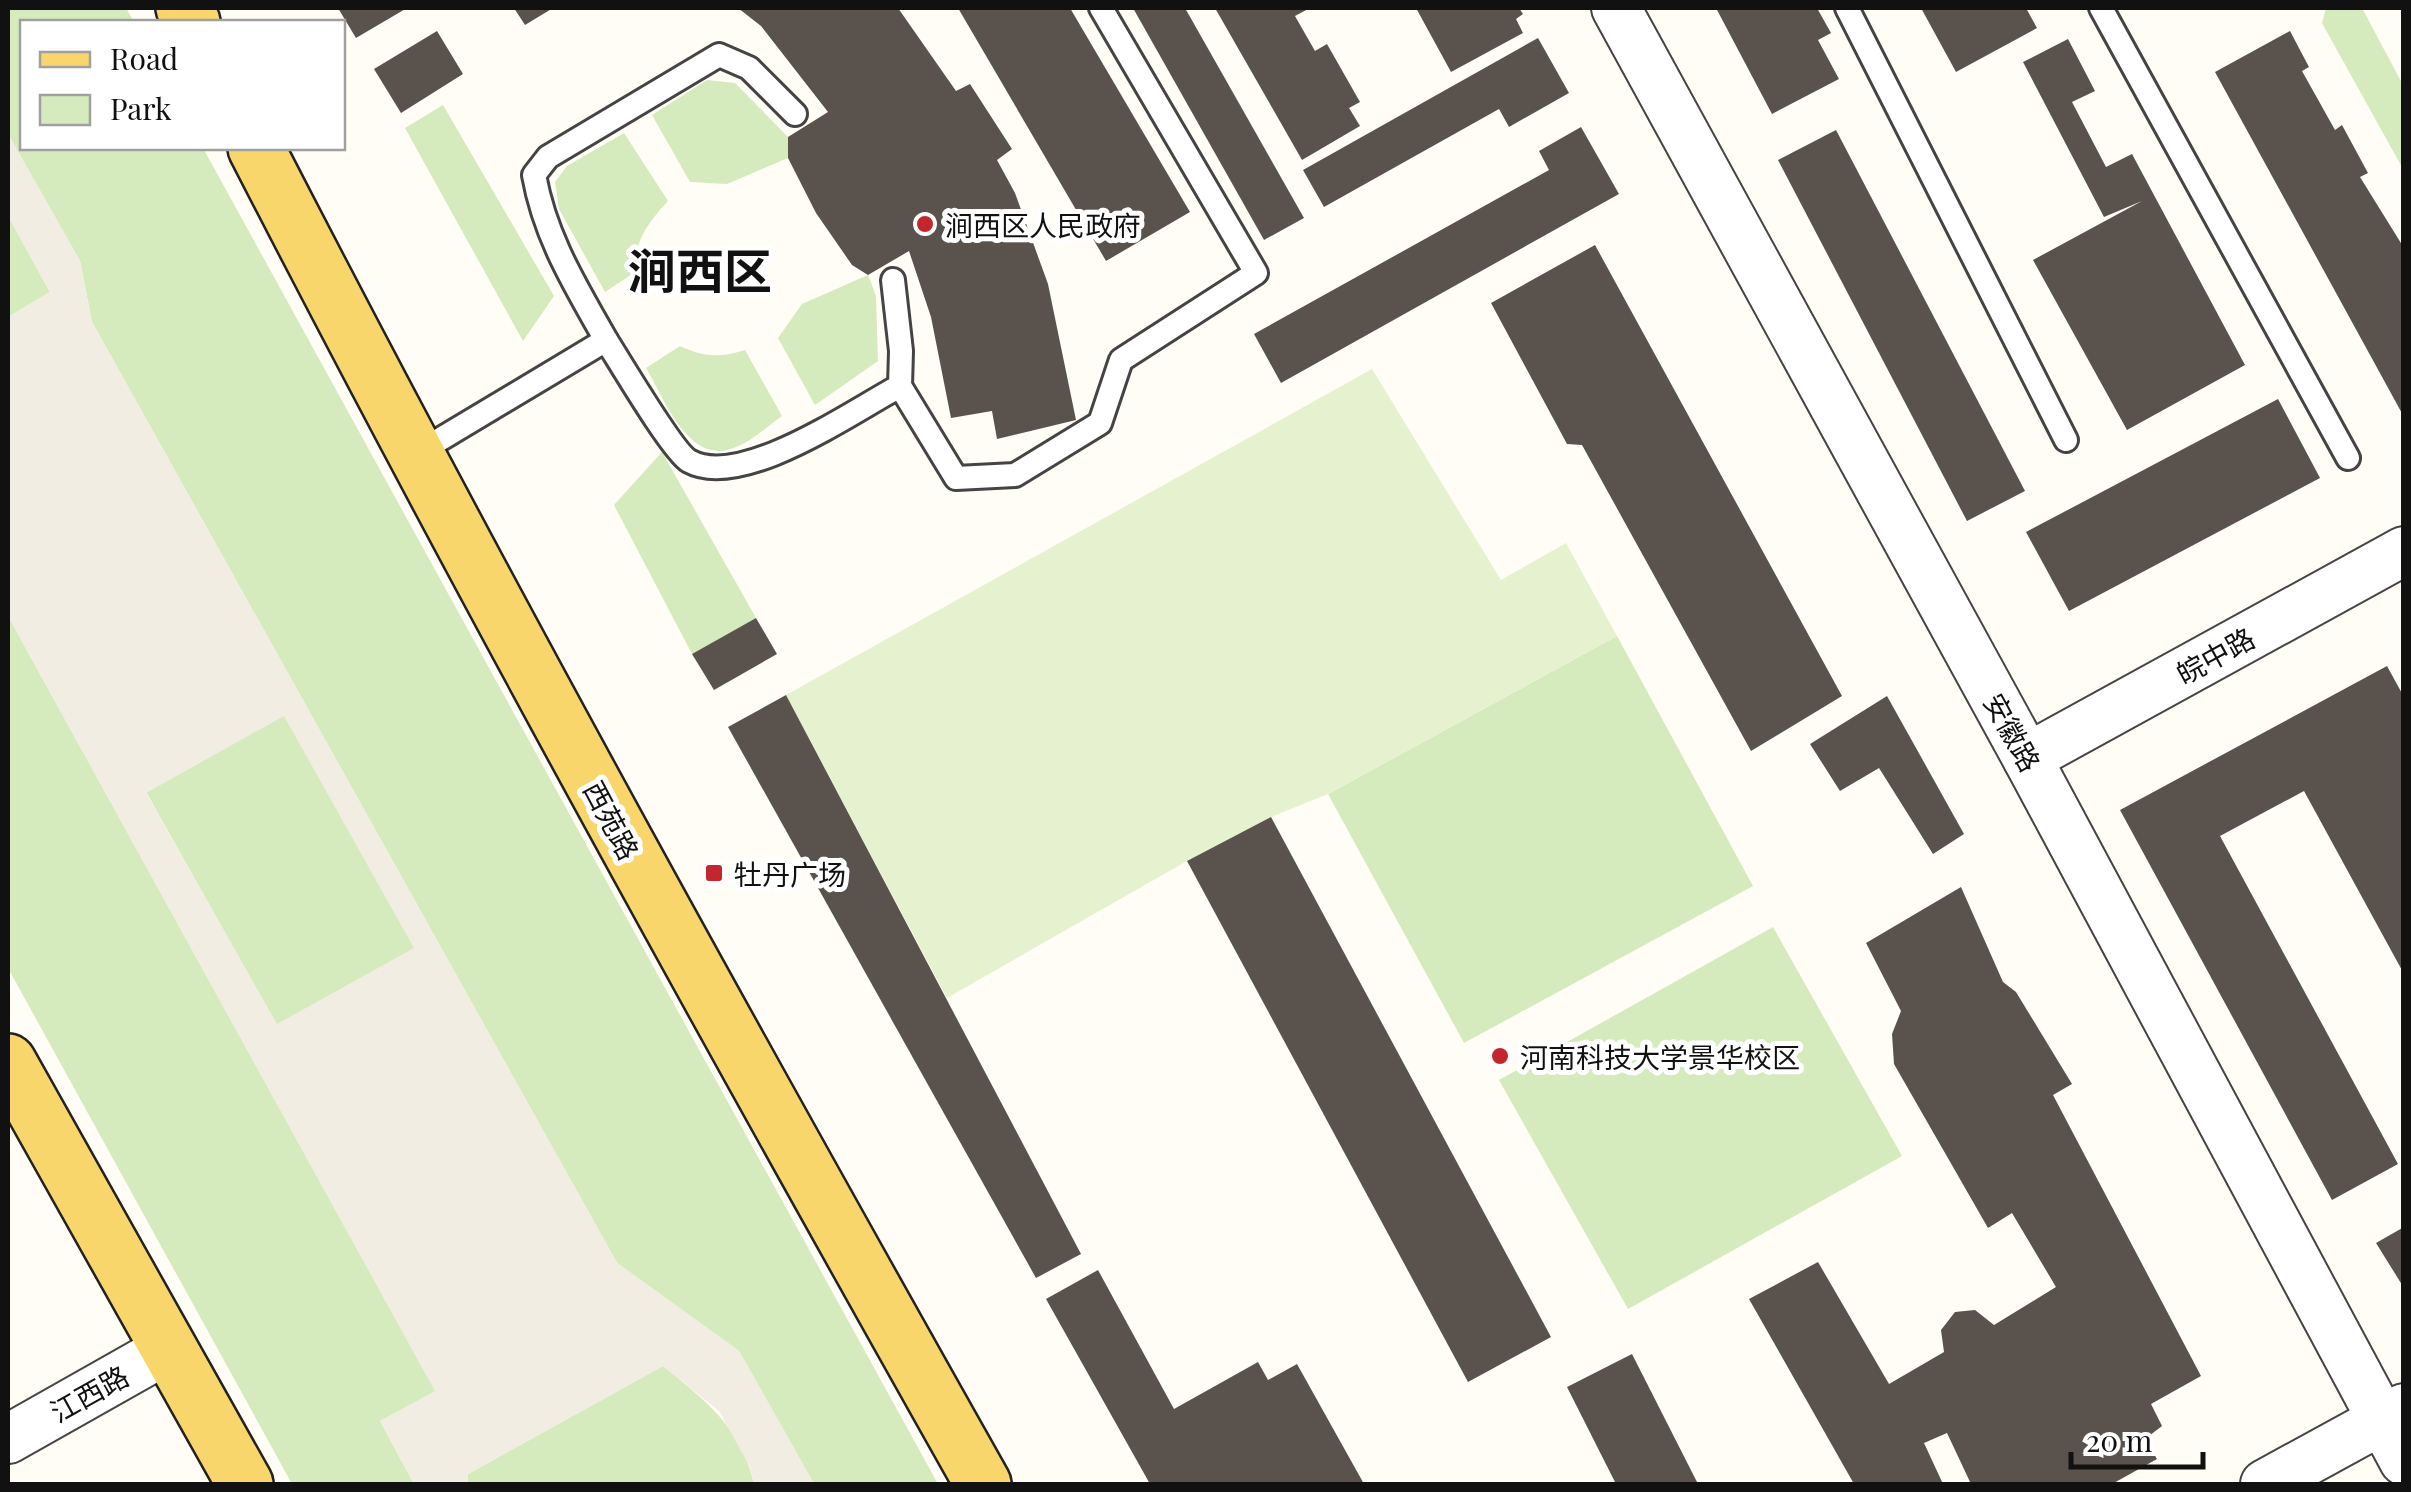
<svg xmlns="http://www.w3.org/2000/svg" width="2411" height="1492" viewBox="0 0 2411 1492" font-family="'Playfair Display','Noto Sans SC',serif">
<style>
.green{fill:#d5ebbd}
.pitch{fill:#e6f2cf}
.plaza{fill:#f1ede2;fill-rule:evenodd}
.building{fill:#5a524d}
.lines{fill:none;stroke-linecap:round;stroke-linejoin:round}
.lane-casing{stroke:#444;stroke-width:28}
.street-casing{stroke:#444;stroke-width:52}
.primary-casing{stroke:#222;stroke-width:60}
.lane{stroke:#fff;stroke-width:22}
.street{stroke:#fff;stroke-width:48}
.primary{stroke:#f9d66b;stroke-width:55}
.poi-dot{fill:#c4262e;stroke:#fff;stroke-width:4}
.labels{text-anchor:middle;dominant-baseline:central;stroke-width:10;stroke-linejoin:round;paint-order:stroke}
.poi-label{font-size:28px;fill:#111;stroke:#fff;text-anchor:start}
.street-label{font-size:28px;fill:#111;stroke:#fff}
.town-label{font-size:48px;font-weight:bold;fill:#111;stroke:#fff}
</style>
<rect width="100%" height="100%" fill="#fffdf5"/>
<g class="green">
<path d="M8,8h118l8,14h-112v126h181l735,1336h-124l-75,-133 -122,-88 -525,-941 -12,-61 -72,-127z"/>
<path d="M2326,8h36l41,77v84l-81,-146z"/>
<path d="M707,80l28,3 53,54v21l-61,26 -37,-2 -38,-67z"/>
<path d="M443,105l111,191 -31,45 -118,-213z"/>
<path d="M624,133l44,68c-21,23 -34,40 -33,71l-30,20 -46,-83 -4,-27 12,-16z"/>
<path d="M8,216l42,76 -42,25z"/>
<path d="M868,275l8,21 2,65 -63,44 -37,-67 24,-34z"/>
<path d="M680,346c24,11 40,12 65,4l37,66c-14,10 -30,25 -46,31 -47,21 -71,-48 -90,-79z"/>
<path d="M662,452l94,166 -64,36 -78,-149z"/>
<path d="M8,616l428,776 -56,29 34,63h-122l-284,-516z"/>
<path d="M1617,636l136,250 -289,157 -136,-249z"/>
<path d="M284,715l131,233 -138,77 -131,-233z"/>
<path d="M1773,927l129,229 -274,153 -129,-229z"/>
<path d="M663,1366c42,34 79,62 91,118h-286v-10z"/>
</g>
<path class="pitch" d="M1372,369l129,211 65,-37 51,93 -289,158 -57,23 -84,44 -240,137 -161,-303z"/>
<path class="plaza" d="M8,134l72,127 12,61 525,941 122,88 75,133h-60l-4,-17 -31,-56 -56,-45 -195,108v10h-54l-34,-63 55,-30 -427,-775v-299l42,-25 -42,-76zM284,716l130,232 -137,76 -131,-231z"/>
<g class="building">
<path d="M338,8h69l-51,30z"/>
<path d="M514,8h39l-28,17z"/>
<path d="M738,8h160l58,83 14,-7 42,65 -15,11 18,33 33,91 28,136 -79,19 -5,-28 -41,7 -20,-101 -22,-66 -41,24 -16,-10 -36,-52 -28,-55v-21l40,-25 -67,-86z"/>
<path d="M958,8h112l120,204 -84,49z"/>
<path d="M1133,8h52l119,210 -40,22z"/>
<path d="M1215,8h95l-15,8 20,35 12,-7 33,58 -11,6 11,18 -58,34z"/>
<path d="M1416,8h103l4,6 -7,5 7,14 -72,39z"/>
<path d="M1716,8h101l14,25 -13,7 21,39 -67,35z"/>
<path d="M1921,8h105l11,20 -81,44z"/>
<path d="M437,31l26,43 -62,39 -27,-44z"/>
<path d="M2290,31l19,36 -7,4 33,59 7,-5 26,48 -8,4 44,71v169l-189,-345z"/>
<path d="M1538,38l31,55 -60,34 -10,-18 -175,98 -21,-37z"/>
<path d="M2068,39l27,52 -23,11 34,65 26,-13 113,211 -118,65 -94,-170 109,-59 -38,16 -81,-155z"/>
<path d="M1581,127l38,67 -338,189 -27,-49 295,-164 -10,-19z"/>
<path d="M1836,130l189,361 -58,30 -189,-361z"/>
<path d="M1595,245l247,451 -91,55 -169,-306 -15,-1 -76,-141z"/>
<path d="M2278,399l42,79 -251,133 -43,-79z"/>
<path d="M756,618l21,36 -63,36 -22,-36z"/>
<path d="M2387,666l17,31v277l-100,-183 -84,45 178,328 -66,36 -212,-390z"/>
<path d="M786,695l295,559 -45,24 -308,-551z"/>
<path d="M1887,696l77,138 -31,20 -54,-86 -39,23 -30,-47z"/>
<path d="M1271,817l280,520 -83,45 -281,-521z"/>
<path d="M1961,887l42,95 13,10 56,92 -19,11 148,281 -50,28 11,22 -17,13 12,20 -45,25h-141l-24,-51 -23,10 19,41h-89l-105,-185 69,-37 71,122 55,-32 -3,-22 14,-18 20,-2 19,15 62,-38 -44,-74 -24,15 -94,-164 -2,-30 9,-23 -35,-68z"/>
<path d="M2404,1227v61l-28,-45z"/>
<path d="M1098,1270l76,139 84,-47 10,18 29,-16 67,120h-214l-104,-185z"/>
<path d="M1632,1354l66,130h-82l-49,-97z"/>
</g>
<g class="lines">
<defs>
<g id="lane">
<path d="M1847,8l219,432"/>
<path d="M2101,8l247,450"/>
<path d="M606,340c-31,-55 -61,-103 -72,-165l14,-18 171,-102 30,13 46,46"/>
<path d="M900,386l56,92 59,-3 85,-52 21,-63 135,-87 -155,-265"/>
<path d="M414,455l192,-115c14,22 67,112 83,121 52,29 162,-49 211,-75l1,-35 -8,-71"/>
</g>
<g id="street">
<path d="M1616,8l411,750 377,703"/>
<path d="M2027,758l377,-207"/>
<path d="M8,1439l163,-92"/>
<path d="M2265,1484l139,-76"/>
</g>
<g id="primary">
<path d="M184,8l8,14"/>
<path d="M256,148c232,451 478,894 727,1336"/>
<path d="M8,1062l237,422"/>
</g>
</defs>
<use href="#lane" class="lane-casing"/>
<use href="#street" class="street-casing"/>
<use href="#primary" class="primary-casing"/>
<use href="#lane" class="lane"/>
<use href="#street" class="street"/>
<use href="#primary" class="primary"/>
</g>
<g class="poi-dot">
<circle cx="925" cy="224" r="10"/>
<rect x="704" y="863" width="20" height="20" rx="5"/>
<circle cx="1500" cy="1056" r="10"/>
</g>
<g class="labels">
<g class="poi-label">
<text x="945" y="224">涧西区人民政府</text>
<text x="734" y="873">牡丹广场</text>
<text x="1520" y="1056">河南科技大学景华校区</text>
</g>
<g class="street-label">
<text transform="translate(2215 655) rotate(-29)">皖中路</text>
<text transform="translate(2013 732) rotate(61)">安徽路</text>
<text transform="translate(612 820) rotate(62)">西苑路</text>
<text transform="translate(89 1393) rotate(-29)">江西路</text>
</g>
<g class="town-label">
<text x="700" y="269">涧西区</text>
</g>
</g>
<rect width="2411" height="1492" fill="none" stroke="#111111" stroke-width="20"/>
<rect x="20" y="20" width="325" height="130" fill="#ffffff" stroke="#a0a0a0" stroke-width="2.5"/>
<rect x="40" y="52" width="50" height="15" fill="#f9d66b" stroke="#a0a0a0" stroke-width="2.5"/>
<text x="110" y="70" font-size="30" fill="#111111">Road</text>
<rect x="40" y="95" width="50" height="30" fill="#d5ebbd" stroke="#a0a0a0" stroke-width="2.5"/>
<text x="110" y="120" font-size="30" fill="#111111">Park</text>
<path d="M2071 1452v15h132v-15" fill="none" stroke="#111111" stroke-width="5"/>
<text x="2086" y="1452" font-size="30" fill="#111111" stroke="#ffffff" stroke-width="8" paint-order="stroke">20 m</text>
</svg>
